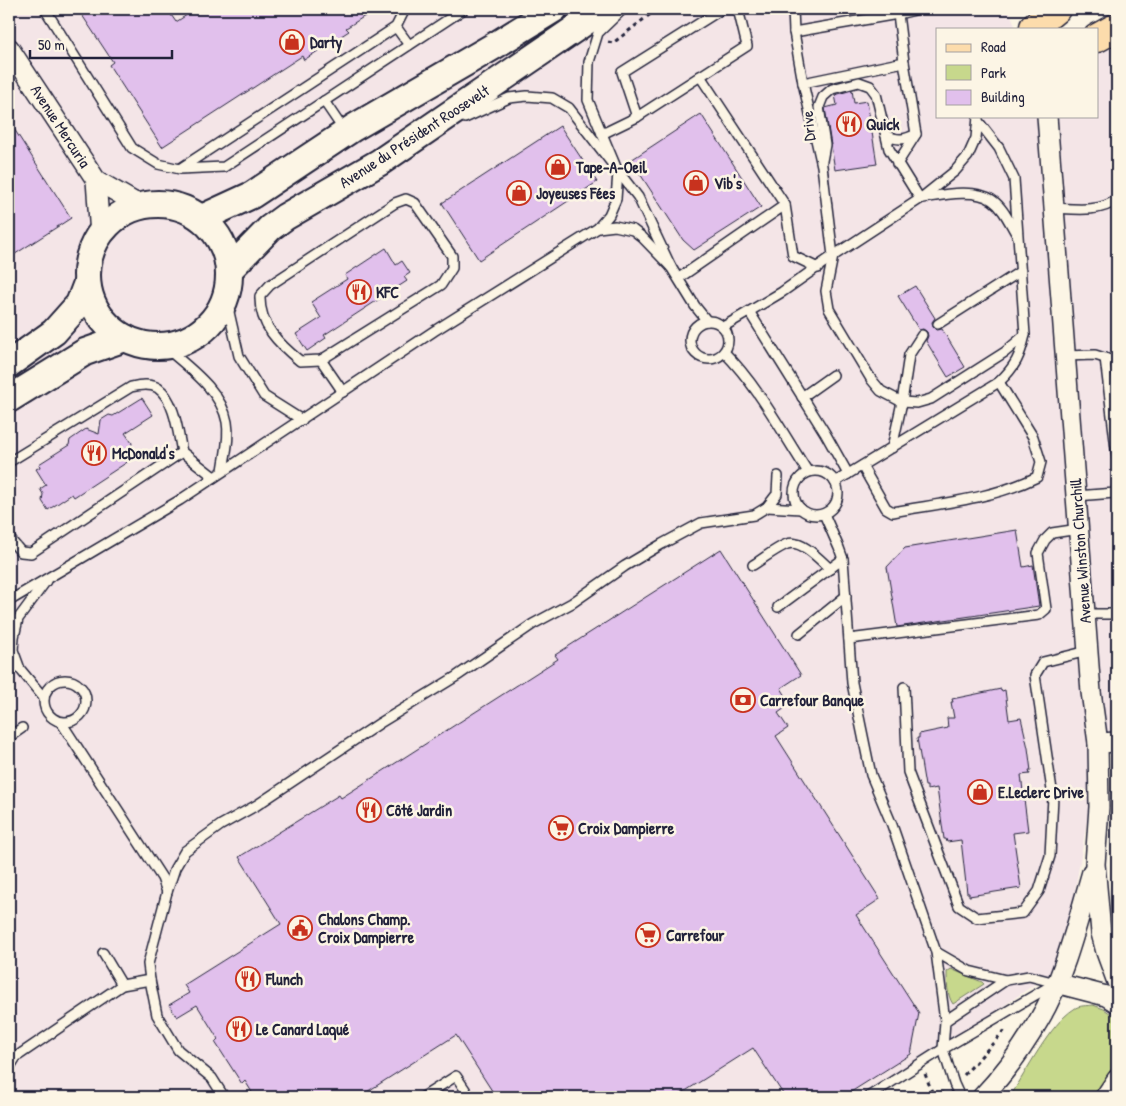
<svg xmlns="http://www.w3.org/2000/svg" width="1126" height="1106" viewBox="0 0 1126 1106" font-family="'Patrick Hand',sans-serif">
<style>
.built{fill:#f4e5e7}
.green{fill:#c7d88c;stroke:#747d64}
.building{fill:#e1c0ec;stroke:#22223b}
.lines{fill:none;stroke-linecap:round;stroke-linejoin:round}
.service-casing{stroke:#22223b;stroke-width:12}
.minor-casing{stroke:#22223b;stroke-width:22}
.secondary-casing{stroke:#22223b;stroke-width:30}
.primary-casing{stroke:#22223b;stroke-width:31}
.path{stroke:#22223b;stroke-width:3;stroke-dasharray:4 4;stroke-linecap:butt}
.service{stroke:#fcf5e5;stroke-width:9}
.minor{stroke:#fcf5e5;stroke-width:19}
.secondary{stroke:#fcf5e5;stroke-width:26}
.primary{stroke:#fcdcac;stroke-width:28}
.labels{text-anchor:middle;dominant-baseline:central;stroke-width:5;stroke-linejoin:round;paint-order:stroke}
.poi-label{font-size:16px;font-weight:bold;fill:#22223b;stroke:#fcf5e5;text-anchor:start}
.street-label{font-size:16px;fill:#22223b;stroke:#fcf5e5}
</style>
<rect width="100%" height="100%" fill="#fcf5e5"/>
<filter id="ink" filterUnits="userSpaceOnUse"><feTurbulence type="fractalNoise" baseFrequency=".02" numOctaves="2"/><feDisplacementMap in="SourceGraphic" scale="10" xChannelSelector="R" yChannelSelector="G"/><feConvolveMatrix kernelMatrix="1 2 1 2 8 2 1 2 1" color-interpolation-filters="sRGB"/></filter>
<g filter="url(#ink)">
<path class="built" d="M9,9h1000l7,20h-79v87h160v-66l20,-9v705l-18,6 -37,213 -188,132h-865z"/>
<g class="green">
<path d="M951,969l31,13 2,2 -31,20c-6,-8 -6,-22 -6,-32z"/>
<path d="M1093,1005l11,4 13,9v44l-25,35h-82c16,-25 40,-73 64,-88 5,-4 13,-3 19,-4z"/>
</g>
<g class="building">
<path d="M78,9h89l9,13 20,-13h180l-30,19 3,3 -45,29 -2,-4 -140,91 -53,-82 4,-3z"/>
<path d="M852,90l2,13 13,-2 10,63 -42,6 -10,-62 12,-3 -2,-10z"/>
<path d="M701,114l60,93 -67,43 -11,-10 -52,-80z"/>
<path d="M9,121l62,97 -62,40z"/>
<path d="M560,126l37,56 -118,78 -37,-57z"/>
<path d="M386,248l10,17 6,-4 8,12 -6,4 3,4 -83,54 2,3 -19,13 -11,-17 25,-16 -10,-16 36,-23 -2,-4z"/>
<path d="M915,286l20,32 -3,4 1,5 3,3 6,-1 23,38 -17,10 -22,-36 2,-5 -1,-4 -4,-3 -4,1 -21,-34z"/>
<path d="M142,398l11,17 -28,18 7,10 -2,8 5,6 -61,40 -2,-3 -24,16 -6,-9 1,-7 -3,-5 6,-4 -10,-16 4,-2 -1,-3 30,-19 1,-5 16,-11 13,5 2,-14 8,-5 4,1z"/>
<path d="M1017,530l6,37 10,-2 6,41 -142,21 -10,-60 18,-19z"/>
<path d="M721,549l80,126 -20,13 10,16 -13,9 10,15 -12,8 104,163 -24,16 63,98 -8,41 -68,43h-58l-32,-49 -77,49h-180l-40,-62 -97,62h-104l-10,-16 -3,3 -27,-42 3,-3 -21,-34 -20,12 -8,-12 20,-12 -5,-8 97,-61 -42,-67 100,-62 2,3 217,-139 -3,-4z"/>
<path d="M1001,689l1,2 3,-1 4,30 12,-2 7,30 3,23h-2l1,3 -9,1 7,56 -15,2 8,55 -52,8v-3h-2l-6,-53 -14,2 -1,-3h-2l-7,-51 -10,2v-4h-2l-8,-48h2v-4l29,-6 -1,-10h7l-3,-16h2l-1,-3z"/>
</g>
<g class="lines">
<defs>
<g id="service">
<path d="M45,9l87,139 26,16 22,5 44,-2 240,-158"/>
<path d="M793,9l1,23"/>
<path d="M919,9l-21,5 -104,18 9,51 19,83 11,90 -7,35 3,18 42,70 10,12 21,11 15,1 14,-4 74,-47 20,-17"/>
<path d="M396,27l13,18"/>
<path d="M803,83l101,-21"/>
<path d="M324,101l21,31"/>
<path d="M637,117l-15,-45 100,-63"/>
<path d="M465,118l44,-20 18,-2 25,2 17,10 69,89 33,70"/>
<path d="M602,134l35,-17 110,-71 -9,-37"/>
<path d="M886,135c12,6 18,5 30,-1"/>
<path d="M822,161l3,-16 -6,-38 4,-10 9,-8 27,-7 11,4 6,8 13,55 31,50"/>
<path d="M897,164l19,-30 -12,-72 -6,-48"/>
<path d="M181,168l215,-141 9,-18"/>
<path d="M923,198c19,-3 52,-10 69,2 12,8 18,24 25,35"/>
<path d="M406,199l9,4 37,53v12l-11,17 -120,75 -21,1c-21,-17 -41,-36 -40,-65l10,-11 125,-82z"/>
<path d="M785,205l8,51 25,12"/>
<path d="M1054,208c20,1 47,5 63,-9"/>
<path d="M598,228l17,-2 18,4 9,7 29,30 24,39 12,15"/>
<path d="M679,278l106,-73 -85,-129"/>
<path d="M226,299l13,57 25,40 38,24"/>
<path d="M750,313l75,120 23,41"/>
<circle cx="709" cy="340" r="19"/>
<path d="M938,324l83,-53"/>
<path d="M723,327l59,-35 51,-36 87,-57 35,-28 13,-15 8,-18 2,-21"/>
<path d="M164,346c22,20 57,43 63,76 3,16 -2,33 -4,49"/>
<path d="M724,352c34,34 58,80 84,120"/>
<path d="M1065,356l30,-1 22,7"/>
<path d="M1105,358l12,99"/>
<path d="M321,360l22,32"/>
<path d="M802,397l31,-22"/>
<path d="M892,448l10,-46 7,-47 13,-20"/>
<path d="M9,462l122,-75c8,-2 19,-4 27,1 17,12 20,45 24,64l32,25"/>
<path d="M862,466l24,42 7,4c49,-9 99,-13 144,-35l4,-15 -8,-25 -34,-55"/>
<circle cx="816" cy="493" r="22"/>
<path d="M835,482l164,-100c17,-16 21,-26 26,-47l-11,-156 -15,-31 -21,-27"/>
<path d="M1076,496l39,-3 2,-5"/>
<path d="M767,507l34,2"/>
<path d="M824,514l15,34 4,11 9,124 19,92 21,50 44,127 9,69 -2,28 11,35 6,13"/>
<path d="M9,538l12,14 10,1 151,-101"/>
<path d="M753,565c11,-7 22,-16 34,-21 15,-5 33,16 43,25"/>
<path d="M9,601l171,-101 254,-169 164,-103 11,-13 7,-16 2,-27 -30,-72 1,-38 9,-29 25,-24"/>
<path d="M778,607l65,-48"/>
<path d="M1085,614h32"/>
<path d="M799,634l47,-38"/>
<path d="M849,639l190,-24 7,-6 -8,-56 7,-13 7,-7 27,-4"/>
<circle cx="65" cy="701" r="21"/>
<path d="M904,687l4,85 51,134 18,12 46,-5 16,-22 11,-35 3,-59 -18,-122 8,-13 45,-11"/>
<path d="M44,698l-24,-29 -7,-19 1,-13 4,-18 28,-38"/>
<path d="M61,722l101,156 5,14"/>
<path d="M9,737l13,-9"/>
<path d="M936,952l33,19 37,9 23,-4 27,7"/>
<path d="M103,953l19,32"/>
<path d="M945,1021l61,-41"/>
<path d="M9,1068l7,-11 106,-72 28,-5"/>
<path d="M224,1097l-12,-19 -34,-28 -21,-35 -7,-35 -2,-16 19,-72 8,-24 10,-17 36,-26 36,-20 123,-82 77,-47 76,-52 39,-21 53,-37 37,-22 39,-21 53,-8 13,-8 10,-13 1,-18"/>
<path d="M423,1097l33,-21 14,21"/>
<path d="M868,1097l75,-48 111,-65"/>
</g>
<g id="minor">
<path d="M9,48l87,132 43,25"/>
<path d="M1047,116l44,576 7,51 1,64 -4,57 6,69 5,19 11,30"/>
<path d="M96,180l4,55"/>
<path d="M1098,743l19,-1"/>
<path d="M1056,983l50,13 11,7"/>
<path d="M982,1097c22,-23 41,-49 57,-77 25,-42 39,-100 53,-148"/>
<path d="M1105,1097l12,-18"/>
</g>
<g id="secondary">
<circle cx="158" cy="275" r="71"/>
<path d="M202,218l50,-23 101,-67 141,-82 60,-37"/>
<path d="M230,269l40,-41 15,-11 95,-55 224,-153"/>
<path d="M9,364l45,-32 25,-28 8,-21"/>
<path d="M9,399l76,-47 40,-14"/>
</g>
<g id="primary">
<path d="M1034,27l22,-18"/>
<path d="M1097,38l20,-11"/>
</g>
</defs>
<use href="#service" class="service-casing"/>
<use href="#minor" class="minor-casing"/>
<use href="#secondary" class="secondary-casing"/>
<use href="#primary" class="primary-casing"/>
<g class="path">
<path d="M608,42l5,1 44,-34"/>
<path d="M925,1074l9,23"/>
<path d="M964,1075l41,-45"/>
<path d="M936,1097l7,-5"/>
</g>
<use href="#service" class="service"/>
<use href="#minor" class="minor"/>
<use href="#secondary" class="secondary"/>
<use href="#primary" class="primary"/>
</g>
</g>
<defs>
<symbol id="shop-ring" viewBox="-11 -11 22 22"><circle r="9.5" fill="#fcf5e5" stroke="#c8321e" stroke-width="1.5"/><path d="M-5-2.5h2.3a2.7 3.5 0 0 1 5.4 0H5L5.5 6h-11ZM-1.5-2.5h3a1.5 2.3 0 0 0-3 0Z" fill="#c8321e"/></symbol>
<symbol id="restaurant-ring" viewBox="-11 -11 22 22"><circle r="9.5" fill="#fcf5e5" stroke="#c8321e" stroke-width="1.5"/><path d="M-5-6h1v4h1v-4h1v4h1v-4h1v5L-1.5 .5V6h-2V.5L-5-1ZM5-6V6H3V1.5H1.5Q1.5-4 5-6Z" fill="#c8321e"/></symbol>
<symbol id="bank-ring" viewBox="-11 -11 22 22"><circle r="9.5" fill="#fcf5e5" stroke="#c8321e" stroke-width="1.5"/><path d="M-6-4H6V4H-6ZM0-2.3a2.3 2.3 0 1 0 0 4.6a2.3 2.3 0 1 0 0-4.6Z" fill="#c8321e"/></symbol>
<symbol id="supermarket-ring" viewBox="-11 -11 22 22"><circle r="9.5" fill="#fcf5e5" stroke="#c8321e" stroke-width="1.5"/><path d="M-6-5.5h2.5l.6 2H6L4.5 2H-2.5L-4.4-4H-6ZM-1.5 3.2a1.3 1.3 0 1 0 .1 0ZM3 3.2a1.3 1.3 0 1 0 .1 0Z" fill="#c8321e"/></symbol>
<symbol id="civic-ring" viewBox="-11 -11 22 22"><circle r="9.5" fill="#fcf5e5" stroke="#c8321e" stroke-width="1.5"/><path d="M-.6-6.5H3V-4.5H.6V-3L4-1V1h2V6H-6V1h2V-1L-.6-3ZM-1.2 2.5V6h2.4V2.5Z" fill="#c8321e"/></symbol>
</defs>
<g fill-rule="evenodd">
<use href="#shop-ring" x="278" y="28" width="28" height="28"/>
<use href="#restaurant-ring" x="835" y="110" width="28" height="28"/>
<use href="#shop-ring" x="544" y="153" width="28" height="28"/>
<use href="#shop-ring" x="682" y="169" width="28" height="28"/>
<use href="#shop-ring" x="505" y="179" width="28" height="28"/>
<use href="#restaurant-ring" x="345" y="278" width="28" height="28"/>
<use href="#restaurant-ring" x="80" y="439" width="28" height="28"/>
<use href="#bank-ring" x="729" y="686" width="28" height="28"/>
<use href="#shop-ring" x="966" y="778" width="28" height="28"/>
<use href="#restaurant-ring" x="355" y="796" width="28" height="28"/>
<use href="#supermarket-ring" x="547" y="814" width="28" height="28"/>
<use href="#civic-ring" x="286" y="914" width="28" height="28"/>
<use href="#supermarket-ring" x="634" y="921" width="28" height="28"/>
<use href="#restaurant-ring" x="234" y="965" width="28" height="28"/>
<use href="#restaurant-ring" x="225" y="1015" width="28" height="28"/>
</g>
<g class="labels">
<g class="poi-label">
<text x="310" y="42">Darty</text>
<text x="866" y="124">Quick</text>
<text x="576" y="167">Tape-A-Oeil</text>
<text x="714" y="183">Vib's</text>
<text x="536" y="193">Joyeuses Fées</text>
<text x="376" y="292">KFC</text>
<text x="112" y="453">McDonald's</text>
<text x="760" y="700">Carrefour Banque</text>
<text x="998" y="792">E.Leclerc Drive</text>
<text x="386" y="810">Côté Jardin</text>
<text x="578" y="828">Croix Dampierre</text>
<text x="318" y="919">Chalons Champ.<tspan x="318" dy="18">Croix Dampierre</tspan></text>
<text x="666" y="935">Carrefour</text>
<text x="266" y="979">Flunch</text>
<text x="256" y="1029">Le Canard Laqué</text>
</g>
<g class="street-label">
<text transform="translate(61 126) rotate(57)">Avenue Mercuria</text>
<text transform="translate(808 126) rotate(-95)">Drive</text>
<text transform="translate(414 136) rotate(-33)">Avenue du Président Roosevelt</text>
<text transform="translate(1080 551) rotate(-94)">Avenue Winston Churchill</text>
</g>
</g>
<rect width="1126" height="1106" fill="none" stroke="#fcf5e5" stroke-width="30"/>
<rect x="15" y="15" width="1096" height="1076" fill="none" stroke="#22223b" stroke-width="2" filter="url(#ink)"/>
<rect x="936" y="28" width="162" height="90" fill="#fcf5e5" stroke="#a5a1a1"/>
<rect x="946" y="44" width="25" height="8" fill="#fcdcac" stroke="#a5a1a1"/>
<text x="981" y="52" font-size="15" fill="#22223b">Road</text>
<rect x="946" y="65" width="25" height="15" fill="#c7d88c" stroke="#a5a1a1"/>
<text x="981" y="78" font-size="15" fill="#22223b">Park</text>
<rect x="946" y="90" width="25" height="15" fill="#e1c0ec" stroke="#a5a1a1"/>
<text x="981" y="102" font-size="15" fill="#22223b">Building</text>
<path d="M30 50v8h142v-8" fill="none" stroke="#22223b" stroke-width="2.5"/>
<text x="38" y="50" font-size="15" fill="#22223b" stroke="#fcf5e5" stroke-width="4" paint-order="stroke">50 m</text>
</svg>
